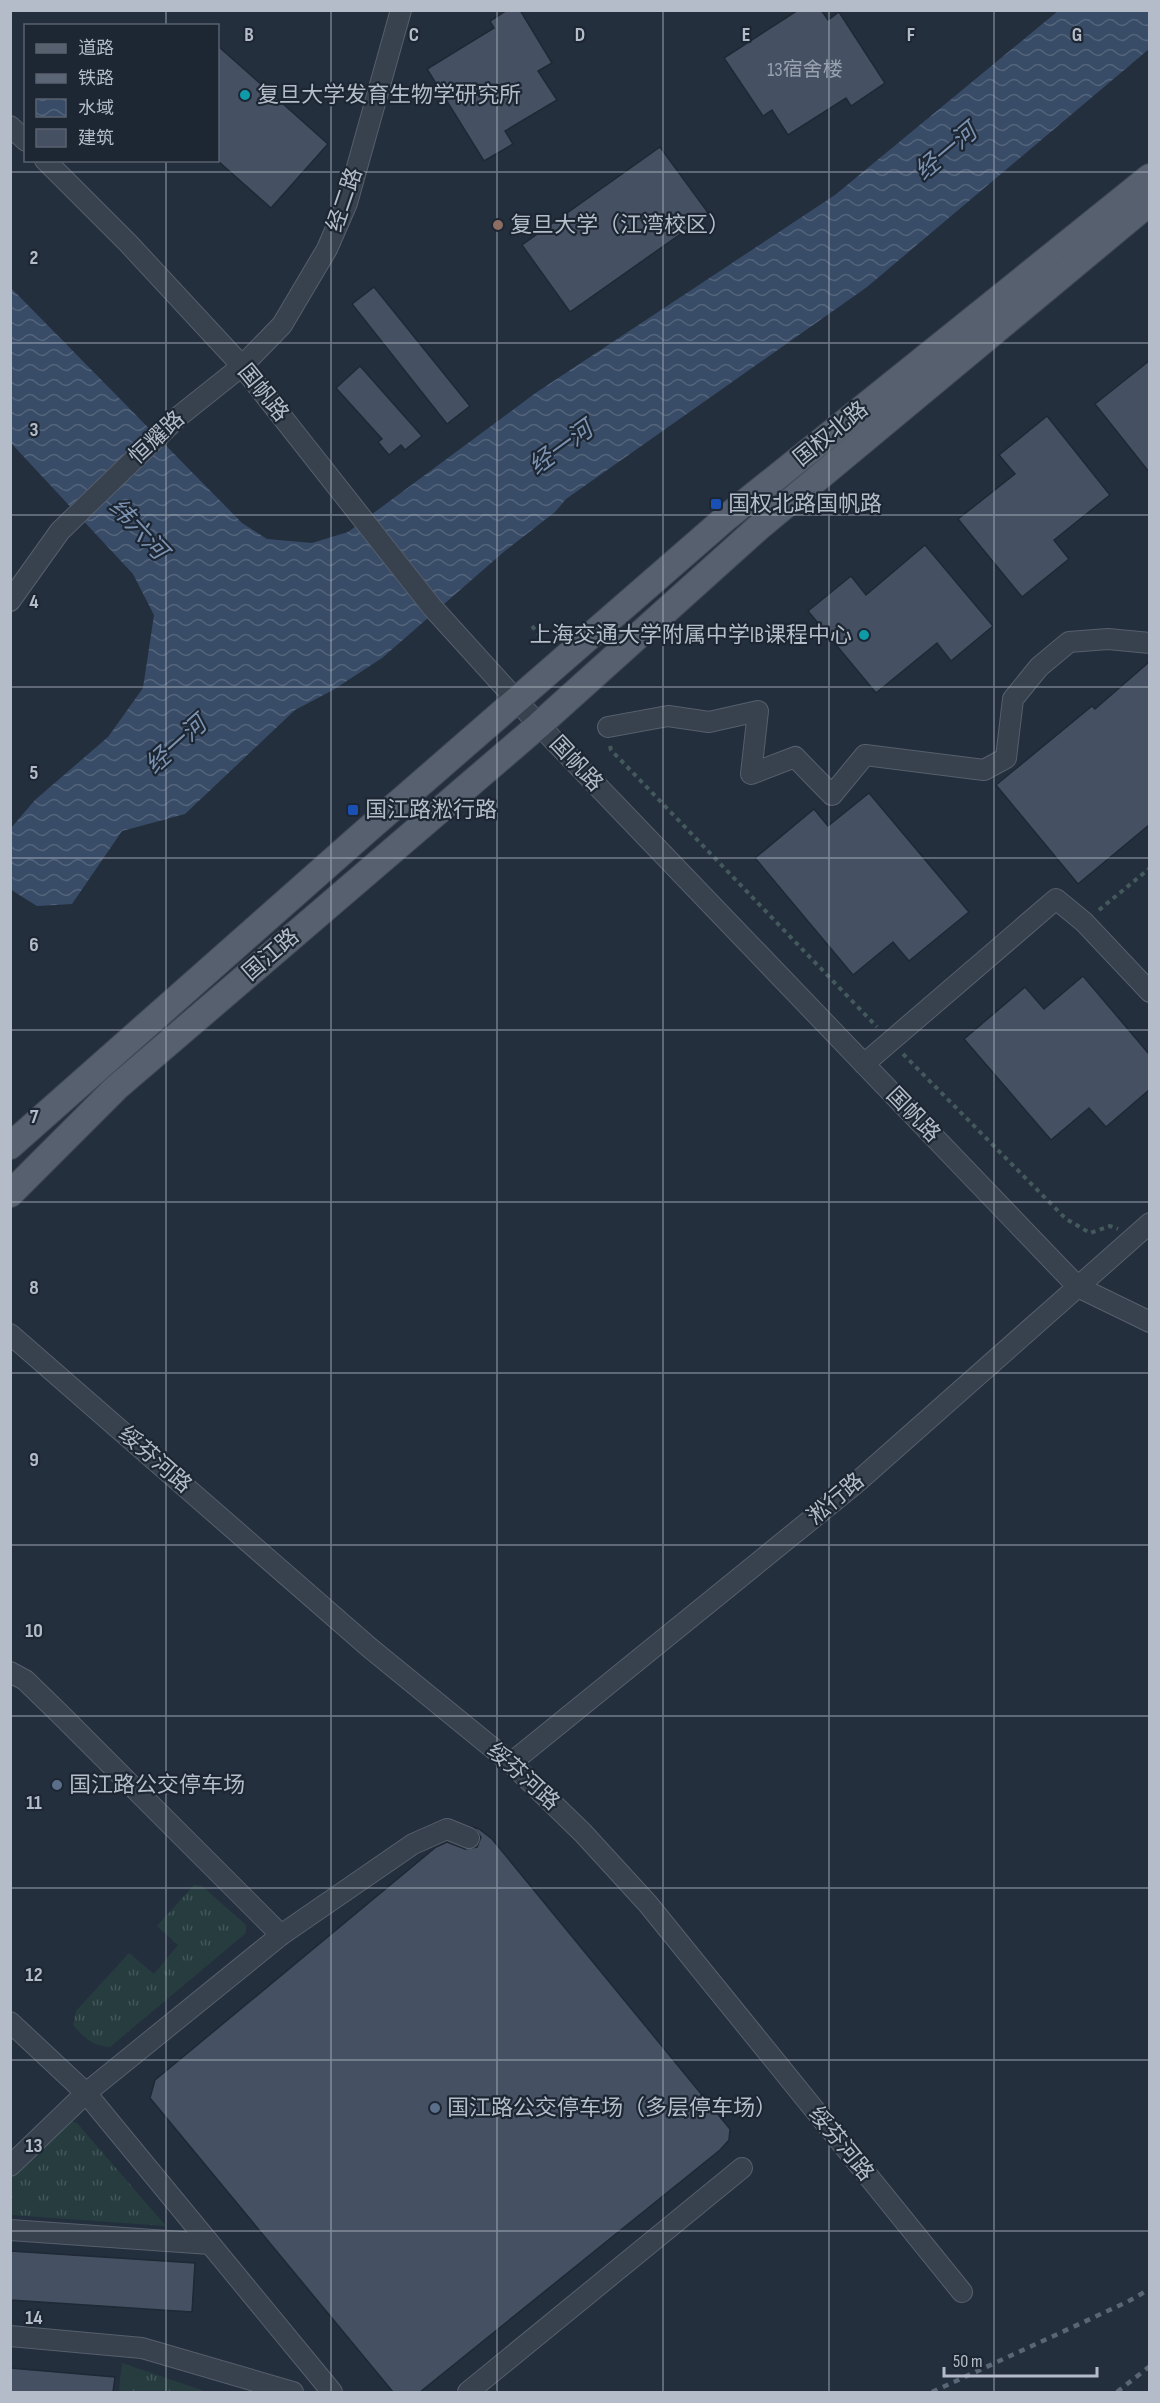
<svg xmlns="http://www.w3.org/2000/svg" width="1160" height="2403" viewBox="0 0 1160 2403" font-family="'Sofia Sans Condensed','Noto Sans SC',sans-serif">
<style>
.grass{fill:url(#grass-tufts)}
.water{fill:url(#water-waves)}
.building{fill:#455162;stroke:#1f2835;stroke-width:1.5}
.lines{fill:none;stroke-linecap:round;stroke-linejoin:round}
.minor-casing{stroke:#565f6c;stroke-width:22}
.major-casing{stroke:#414a57;stroke-width:28}
.path{stroke:#44595c;stroke-width:4;stroke-dasharray:4.5 4.5;stroke-linecap:butt}
.minor{stroke:#38414e;stroke-width:20}
.major{stroke:#56606e;stroke-width:26}
.rail{stroke:#5a6575;stroke-width:4.5;stroke-dasharray:6 6;stroke-linecap:butt}
.grid{fill:none;stroke:#b4bcc9;stroke-width:1.5;stroke-opacity:0.55}
.culture-dot{fill:#0f9aa8;stroke:#1d2633;stroke-width:2}
.education-dot{fill:#8d6e63;stroke:#1d2633;stroke-width:2}
.transit-dot{fill:#1a4fb4;stroke:#1d2633;stroke-width:2}
.service-dot{fill:#5c6f8a;stroke:#1d2633;stroke-width:2}
.labels{text-anchor:middle;dominant-baseline:central;stroke-width:4.5;stroke-linejoin:round;paint-order:stroke}
.number-label{font-size:20px;fill:#98a1af}
.poi-label{font-size:22px;fill:#b4bcc9;stroke:#1d2633;text-anchor:start}
.street-label{font-size:22px;fill:#b4bcc9;stroke:#1d2633}
.water-label{font-size:24px;font-style:italic;fill:#7c92b1;stroke:#1d2633}
.grid-label{font-size:20px;text-anchor:middle;font-weight:bold;fill:#b4bcc9;stroke:#1d2633;stroke-width:4.5;stroke-linejoin:round;paint-order:stroke}
</style>
<defs>
<pattern id="grass-tufts" width="24" height="20" patternUnits="userSpaceOnUse" patternTransform="scale(1.5)"><rect width="24" height="20" fill="#263c3f"/><path d="M3 7l-1-3M5 7V3M7 7l1-3M15 17l-1-3M17 17v-4M19 17l1-3" fill="none" stroke="#435659"/></pattern>
<pattern id="water-waves" width="16" height="10" patternUnits="userSpaceOnUse" patternTransform="scale(1.5)"><rect width="16" height="10" fill="#394c67"/><path d="M0 5q4-4 8 0t8 0" fill="none" stroke="#53647b"/></pattern>
</defs>
<rect width="100%" height="100%" fill="#242f3e"/>
<g class="grass">
<path d="M194,1885l8,1 44,39v8l-136,114c-17,-1 -26,-9 -37,-22l3,-14 53,-58 25,21 24,-29 -21,-19z"/>
<path d="M69,2120l8,3 89,103 -155,-11 -1,-39 49,-51z"/>
<path d="M122,2363l85,29h-88z"/>
</g>
<path class="water" d="M1058,11h91v38l-282,238 -301,212 -11,13 -49,38 -124,108 -49,32 -38,20 -110,104 -63,17 -50,73 -35,2 -24,-15 -3,-4 1,-59 24,-28 73,-63 35,-49 11,-73 -21,-41 -122,-131 -1,-156 232,236 25,16 45,4 36,-11 189,-140 298,-197z"/>
<g class="building">
<path d="M507,10h13l32,53 -14,8 19,29 -52,31 8,13 -29,17 -57,-92 67,-41 -4,-7z"/>
<path d="M798,10h23l7,10 11,-8 46,71 -34,23 -5,-8 -58,37 -16,-25 -9,6 -39,-58z"/>
<path d="M218,46l110,98 -57,64 -53,-47z"/>
<path d="M660,147l49,67 -139,98 -48,-67z"/>
<path d="M374,287l96,119 -23,18 -95,-120z"/>
<path d="M1149,361v111l-54,-68z"/>
<path d="M360,366l62,70 -17,14 -4,-5 -12,10 -11,-13 4,-3 -46,-51z"/>
<path d="M1047,416l63,79 -56,45 15,19 -47,38 -64,-78 57,-45 -16,-19z"/>
<path d="M925,545l68,81 -42,35 -14,-18 -61,50 -68,-82 43,-35 15,19z"/>
<path d="M1149,662v163l-71,59 -82,-99 96,-79 3,3z"/>
<path d="M869,793l100,119 -60,49 -16,-19 -40,33 -98,-117 59,-49 14,17z"/>
<path d="M1083,976l66,78v36l-43,37 -17,-19 -38,32 -87,-101 61,-52 19,22z"/>
<path d="M474,1827l5,2 13,10 238,290 -1,11 -9,10 -300,242h-27l-243,-294 5,-18 281,-233 11,-5 18,7 12,-2 4,-10z"/>
<path d="M10,2251l185,12 -3,49 -182,-12z"/>
<path d="M10,2368l105,9 -2,15h-103z"/>
</g>
<g class="lines">
<defs>
<g id="minor">
<path d="M10,126l16,15"/>
<path d="M45,160l83,83 114,123 190,241 107,118 539,562 72,35"/>
<path d="M10,601l50,-70 118,-114 64,-51 40,-41 45,-76 20,-46 54,-193"/>
<path d="M608,727l60,-11 41,6 49,-11 -7,63 44,-17 37,38 33,-40 119,15 22,-12 7,-59 26,-32 30,-25 39,-3 42,4"/>
<path d="M864,1064l192,-165 28,23 66,70"/>
<path d="M10,1334l360,314 141,115 72,70 65,71 314,388"/>
<path d="M10,1672l15,8 34,33 222,222"/>
<path d="M511,1763l344,-279 295,-261"/>
<path d="M10,2022l76,71 246,299"/>
<path d="M10,2166l76,-73 195,-158 132,-91 34,-15 22,9"/>
<path d="M10,2230l200,14"/>
<path d="M10,2336l132,12 151,44"/>
<path d="M468,2392l274,-224"/>
</g>
<g id="major">
<path d="M10,1146l355,-314 362,-315 423,-340"/>
<path d="M10,1194l106,-106 423,-363 219,-197 392,-326"/>
</g>
</defs>
<use href="#minor" class="minor-casing"/>
<use href="#major" class="major-casing"/>
<g class="path">
<path d="M532,626l15,19"/>
<path d="M610,746l1,4 266,277"/>
<path d="M1099,910l51,-42"/>
<path d="M903,1054l163,165 24,14 20,-7 8,3"/>
</g>
<use href="#minor" class="minor"/>
<use href="#major" class="major"/>
<g class="rail">
<path d="M932,2392l195,-90 23,-13"/>
<path d="M1117,2392l33,-26"/>
</g>
</g>
<path class="grid" d="M166,10v16M331,10v2382M497,10v2382M663,10v2382M829,10v2382M994,10v2382M166,160v2232M10,172h1140M10,343h1140M10,515h1140M10,687h1140M10,858h1140M10,1030h1140M10,1202h1140M10,1373h1140M10,1545h1140M10,1716h1140M10,1888h1140M10,2060h1140M10,2231h1140"/>
<g class="culture-dot">
<circle cx="245" cy="95" r="6"/>
<circle cx="864" cy="635" r="6"/>
</g>
<circle class="education-dot" cx="498" cy="225" r="6"/>
<g class="transit-dot">
<rect x="710" y="498" width="12" height="12" rx="3"/>
<rect x="347" y="804" width="12" height="12" rx="3"/>
</g>
<g class="service-dot">
<circle cx="57" cy="1785" r="6"/>
<circle cx="435" cy="2108" r="6"/>
</g>
<g class="labels">
<g class="number-label">
<text x="805" y="70">13宿舍楼</text>
</g>
<g class="poi-label">
<text x="257" y="95">复旦大学发育生物学研究所</text>
<text x="510" y="225">复旦大学（江湾校区）</text>
<text x="728" y="504">国权北路国帆路</text>
<text x="852" y="635" text-anchor="end">上海交通大学附属中学IB课程中心</text>
<text x="365" y="810">国江路淞行路</text>
<text x="69" y="1785">国江路公交停车场</text>
<text x="447" y="2108">国江路公交停车场（多层停车场）</text>
</g>
<g class="street-label">
<text transform="translate(345 200) rotate(-71)">经二路</text>
<text transform="translate(263 393) rotate(51)">国帆路</text>
<text transform="translate(831 434) rotate(-39)">国权北路</text>
<text transform="translate(157 438) rotate(-43)">恒耀路</text>
<text transform="translate(576 764) rotate(47)">国帆路</text>
<text transform="translate(271 955) rotate(-41)">国江路</text>
<text transform="translate(913 1115) rotate(46)">国帆路</text>
<text transform="translate(155 1460) rotate(41)">绥芬河路</text>
<text transform="translate(836 1499) rotate(-40)">淞行路</text>
<text transform="translate(523 1777) rotate(42)">绥芬河路</text>
<text transform="translate(841 2144) rotate(51)">绥芬河路</text>
</g>
<g class="water-label">
<text transform="translate(946 152) rotate(-40)">经一河</text>
<text transform="translate(561 448) rotate(-36)">经一河</text>
<text transform="translate(138 529) rotate(47)">纬六河</text>
<text transform="translate(176 745) rotate(-42)">经一河</text>
</g>
</g>
<g class="grid-label">
<text x="249" y="41">B</text>
<text x="414" y="41">C</text>
<text x="580" y="41">D</text>
<text x="746" y="41">E</text>
<text x="911" y="41">F</text>
<text x="1077" y="41">G</text>
<text x="34" y="264">2</text>
<text x="34" y="436">3</text>
<text x="34" y="608">4</text>
<text x="34" y="779">5</text>
<text x="34" y="951">6</text>
<text x="34" y="1123">7</text>
<text x="34" y="1294">8</text>
<text x="34" y="1466">9</text>
<text x="34" y="1637">10</text>
<text x="34" y="1809">11</text>
<text x="34" y="1981">12</text>
<text x="34" y="2152">13</text>
<text x="34" y="2324">14</text>
</g>
<rect width="1160" height="2403" fill="none" stroke="#b4bcc9" stroke-width="24"/>
<rect x="24" y="24" width="195" height="138" fill="#1d2633" stroke="#59626f" stroke-width="1.5"/>
<rect x="36" y="44" width="30" height="9" fill="#56606e" stroke="#59626f" stroke-width="1.5"/>
<text x="78" y="54" font-size="18" fill="#b4bcc9">道路</text>
<rect x="36" y="74" width="30" height="9" fill="#5a6575" stroke="#59626f" stroke-width="1.5"/>
<text x="78" y="84" font-size="18" fill="#b4bcc9">铁路</text>
<rect x="36" y="99" width="30" height="18" fill="url(#water-waves)" stroke="#59626f" stroke-width="1.5"/>
<text x="78" y="114" font-size="18" fill="#b4bcc9">水域</text>
<rect x="36" y="129" width="30" height="18" fill="#455162" stroke="#59626f" stroke-width="1.5"/>
<text x="78" y="144" font-size="18" fill="#b4bcc9">建筑</text>
<path d="M944 2367v9h153v-9" fill="none" stroke="#b4bcc9" stroke-width="3"/>
<text x="953" y="2367" font-size="18" fill="#b4bcc9" stroke="#1d2633" stroke-width="4.5" paint-order="stroke">50 m</text>
</svg>
